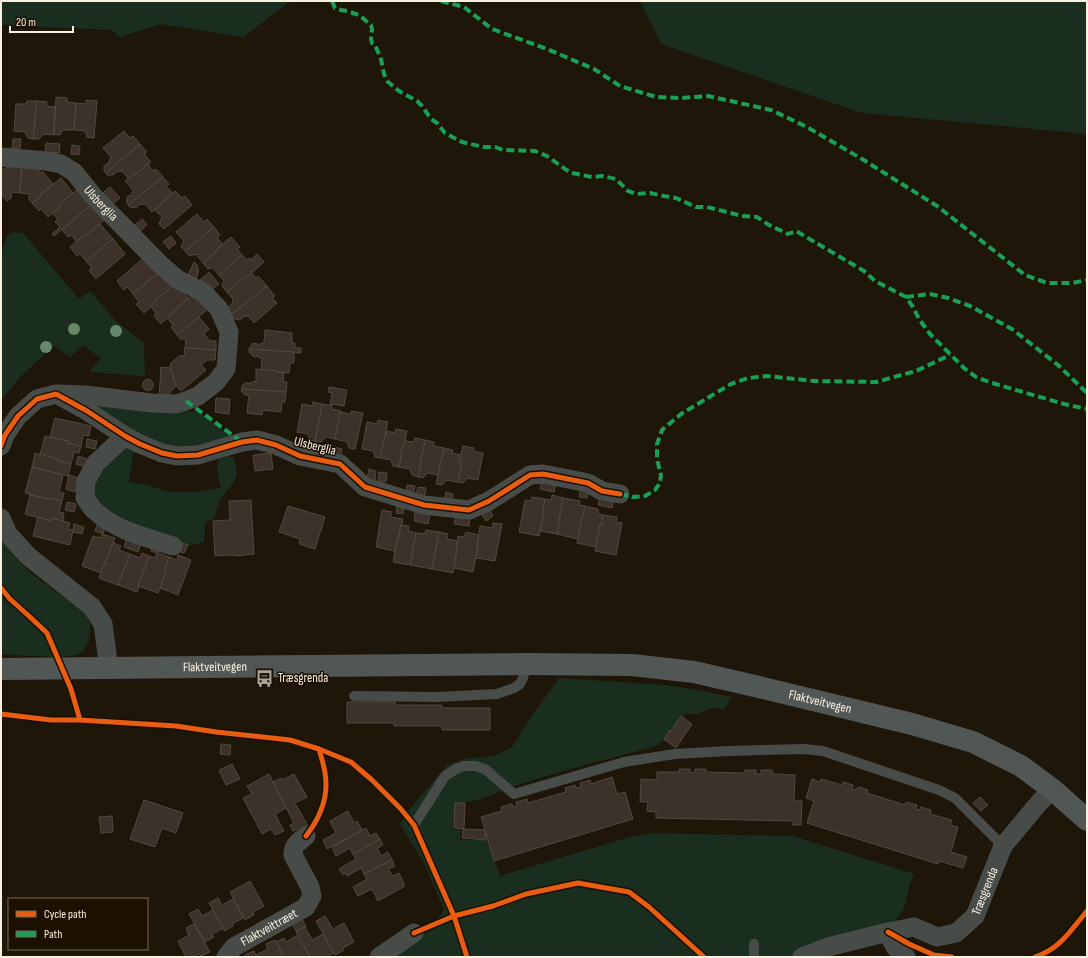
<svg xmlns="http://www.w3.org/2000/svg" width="1088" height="958" viewBox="0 0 1088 958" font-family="'Sofia Sans Condensed',sans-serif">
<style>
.green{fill:#192e1e}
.building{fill:#3c3229;stroke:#524840}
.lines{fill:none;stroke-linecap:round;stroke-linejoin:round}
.lane{stroke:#484c49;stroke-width:10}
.street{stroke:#484c49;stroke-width:19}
.secondary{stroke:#515754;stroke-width:22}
.quiet{stroke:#1a9f57;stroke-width:4;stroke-dasharray:8 4;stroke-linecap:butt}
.cycleway-casing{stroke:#1c1000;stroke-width:8}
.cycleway{stroke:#e95d12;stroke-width:5}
.tree{fill:#668768}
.labels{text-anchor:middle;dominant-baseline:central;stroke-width:3;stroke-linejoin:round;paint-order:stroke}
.street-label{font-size:13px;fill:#faf0e1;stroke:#1c1000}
.poi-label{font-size:13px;fill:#faf0e1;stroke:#1c1000;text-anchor:start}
</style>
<rect width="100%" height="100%" fill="#1e1608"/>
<g class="green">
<path d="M1,1h289l-46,36 -84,-13 -40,13 -8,-7 -111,-5z"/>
<path d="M640,1h447v133l-225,-21 -201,-69z"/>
<path d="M13,232l10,1 56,66 11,-8 26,30 28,22 1,33 -56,-4 12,-14 -18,-13 -13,12 -16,-11 -33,30 -20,24v-145l6,-20z"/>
<path d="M86,402l78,9 1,2 11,1v-3c7,0 14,0 20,1 12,4 25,17 35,25l-32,10 -25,2 -21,-7z"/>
<path d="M130,445l3,2c1,12 -3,23 -4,35 14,0 26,7 39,9 18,3 36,0 53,-3 -2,-10 -6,-20 -2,-29l9,-3 5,1c12,25 -8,30 -15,48 -2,4 -2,9 -3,13l-10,4 -1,20 -17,4 -81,-35 -14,-17 7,-22 17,-18z"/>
<path d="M1,536c10,16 21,31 36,42 11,8 21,15 32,23 5,5 12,8 17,14 4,5 5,13 4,20 0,6 -5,15 -10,18 -11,7 -64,2 -79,1z"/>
<path d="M559,678l105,7 23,3 44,9 -6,12 -13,-1 -15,6h-12l-22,27 -9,6c-43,11 -87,22 -130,36 -24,7 -42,20 -69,20l-2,27h7v10h28l12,36 130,-39 23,-4 140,3 121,38 -5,13 -5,21 -12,17 -93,32h-429l29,-19 39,-19 6,-9 -21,-49 -23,-37 9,-14 38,-45 17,-6 30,-3 18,-9 19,-30z"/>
</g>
<g class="building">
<path d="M56,97l11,1v4l9,1 -2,27h-11l-3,5 -6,-1z"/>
<path d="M86,100l11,1 -3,37 -7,-1 -2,-6 -11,-1 2,-27 10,1z"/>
<path d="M27,101h10l-4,38 -5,-1 -3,-6 -11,-1 2,-27h10z"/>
<path d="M37,101l10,1 -1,4 9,1 -1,28 -11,-1 -4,5h-6z"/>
<path d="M124,131l6,7 3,-2 7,8 -34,29 -2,-2v-5l4,-3v1l3,-7 -8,-9z"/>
<path d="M13,139h8l-1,10 -8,-1z"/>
<path d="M46,143l14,1 -1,9 -14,-1z"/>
<path d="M140,144l7,8 -3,2 7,8 -3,2 -13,11 -1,-2 -6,5 -6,-7 -6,1 -3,3h-6l-1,-2z"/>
<path d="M72,145l8,1 -1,9 -8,-1z"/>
<path d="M14,162h8l-2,31 -8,-1 -1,6 -4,3 -6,-7v-26l2,2z"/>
<path d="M22,162l11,1 8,10 2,-1 10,12 -13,11 1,1 -9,7 -3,-4v-5l-9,-1z"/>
<path d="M148,164l5,7 3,-2 7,8 -35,28 -1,-2v-6l3,-2 1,1 2,-6 -8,-9 9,-8 1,2z"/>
<path d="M163,177l6,7 -3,2 6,7 -12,11 1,1 -9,7 -7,-8 -7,1 -2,3 -6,-1 -2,-2z"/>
<path d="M61,178l12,15 -15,12 2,2 -12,10 -7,-9 -2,3 -7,-8 9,-7 -1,-1z"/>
<path d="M110,187l10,11 -11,9 -10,-11z"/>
<path d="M78,189l13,16 -37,31 -2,-2 8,-7 -5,-5 3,-3 -6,-6 8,-6 -2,-2z"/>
<path d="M175,191l7,7 3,-2 7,9 -28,24 -5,-5 3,-7 -7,-7 6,-5 -1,-1z"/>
<path d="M91,205l13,15 -20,17 -1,-1 -6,6 -6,-7 -3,2 -6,-7z"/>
<path d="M197,214l7,8 3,-3 7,8 -29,24 -4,-5 3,-5 -8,-9z"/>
<path d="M142,219l5,6 -7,6 -5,-6z"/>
<path d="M100,224l13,15 -27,22 -6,-7 -3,2 -7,-9 13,-11 1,1z"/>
<path d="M214,227l6,8 -3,3 6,6 -6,5 1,1 -15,13 -7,-9 -7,2 -4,-5z"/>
<path d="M171,236l5,7 -7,6 -6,-7z"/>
<path d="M231,237l9,10 -3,2 5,6 -23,20 -6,-7 -5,1 -5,-6 15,-13 -1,-1z"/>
<path d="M113,239l12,15 -29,25 -7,-9 3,-2 -6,-7z"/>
<path d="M257,254l7,8 -17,15 -1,-1 -19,16 -5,-6 2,-5 -5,-6 23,-20 5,5 2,-2 2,2z"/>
<path d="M146,256l13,16 -26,22 -6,-7 -3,3 -7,-9z"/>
<path d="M194,262l4,4 -1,3 2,1 -3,9 -8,-4z"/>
<path d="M159,272l13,15 -16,13 1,1 -13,12 -8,-9 3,-2 -6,-8z"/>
<path d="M209,272l10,12 -9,7 -10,-11z"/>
<path d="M252,273l4,5 2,-2 9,10 -36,29 -3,-8 4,-3 1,-5 -6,-7 19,-16 1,1z"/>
<path d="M176,283l12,15 -27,26 -7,-8 2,-3 -6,-7 7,-5 -1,-1z"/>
<path d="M267,286l8,10 -3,2 5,5 -23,20 -6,-7 -6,1h1l-3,3 -5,-1 -4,-4z"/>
<path d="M193,294l14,16 -30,25 -6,-8 2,-2 -6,-7 7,-6h-1z"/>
<path d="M199,317l10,12 -5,5 6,7h6v9l-31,-2 1,-9h-6l-3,-4z"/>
<path d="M265,330l27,3v10h3v5h6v5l-52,-4 1,-2 3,-4 5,1v1l6,-3z"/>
<path d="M185,348l31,2 -1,10h-8l-6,5 5,5 -25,21 -5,-5 -6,-18 1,-5 8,-7h5z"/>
<path d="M249,349l45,3v11h-4l-1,10 -12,-1v-1l-16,-1 1,-11 -5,-3 -1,1 -3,-1 -4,-4z"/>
<path d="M161,367l9,1 6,18 -6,6 -1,7 -10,-1z"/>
<path d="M256,369l21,2v1l7,1 -1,9h4l-1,10 -44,-3v-3l3,-3h5l6,-2z"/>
<circle cx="148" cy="385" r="5.5"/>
<path d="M329,387l18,3 -3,16 -12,-2v5l9,2 -6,28 -9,-2 -5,5 -6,-1 7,-37 8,1 2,-12 -4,-1z"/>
<path d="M242,389l44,3 -1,10h-3l-1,10 -18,-2 -1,5 -15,-2 2,-18h-4l-4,-4z"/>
<path d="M216,398l14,1 -1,15 -14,-2z"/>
<path d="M313,402l9,2 -7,37 -5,-1 -2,-6 -11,-2 5,-28 10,2z"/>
<path d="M351,411l12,2 -8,36 -6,-1 -2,-6 -12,-3 5,-27 11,2z"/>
<path d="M55,418l36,8 -2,10 -6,-1 -2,11 -14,-3 1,-2 -18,-4z"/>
<path d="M378,420l10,2 -8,36 -5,-1 -2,-6 -11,-2 5,-27 10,2z"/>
<path d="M396,429l11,2 -3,14 -1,-1 -4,23 -6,-1 -2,-6 -11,-2 5,-22h1l1,-5 8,2z"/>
<path d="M45,436l23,5 -1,2 14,3 -2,7 -5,-1 -3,12 -13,-3v-2l-18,-4z"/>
<path d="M415,438l10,2 -7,37 -6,-2 -2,-6 -11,-2 4,-23 1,1 1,-4 9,1z"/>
<path d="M87,439l10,2 -2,8 -9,-2z"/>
<path d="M425,440l9,2v4l10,2 -6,27 -11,-2 -4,5 -5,-1z"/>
<path d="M463,446l11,2 -1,3 10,2 -5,27 -11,-2 -4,5 -5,-1 4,-20 -3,-1z"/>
<path d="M334,447l8,2 -2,9 -8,-1z"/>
<path d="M444,448l9,2 -1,3 9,2 -2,6 3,1 -4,20 -12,-2 -4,5 -6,-1z"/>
<path d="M35,453l23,6v2l13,3 -3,12 -36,-9z"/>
<path d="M271,453l2,16 -18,2 -2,-16z"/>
<path d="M78,456l9,3 -2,8 -9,-3z"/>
<path d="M32,467l31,8 -4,17 5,1 -2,8 -13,-3 -1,1 -23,-6z"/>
<path d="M369,469l7,2 -1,9 -8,-1z"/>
<path d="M379,472l8,1 -1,9 -8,-1z"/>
<path d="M69,475l10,3 -4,14 -9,-3z"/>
<path d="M542,480l14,2 -2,10 -14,-3z"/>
<path d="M407,485l8,1 -2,10 -8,-1z"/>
<path d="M418,487l8,1 -2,10 -8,-2z"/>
<path d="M581,487l8,2 -2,9 -8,-1z"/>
<path d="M446,492l7,2 -1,9 -8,-2z"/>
<path d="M30,495l18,4 1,-1 13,3 -3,11 5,1 -1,8 -11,-3 -1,3 -26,-7z"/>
<path d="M552,495l11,3 -6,36 -17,-3 4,-20 -1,-2 2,-10 6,1z"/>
<path d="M600,495l14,3 -2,10 -14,-3z"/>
<path d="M532,497l13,2 -2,10 1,2 -5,25 -20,-4 6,-32 6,1z"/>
<path d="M563,498l17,3 -1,4 6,1 -2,11 -1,-1 -4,23 -21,-5z"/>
<path d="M251,500l3,54 -18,2 -3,-1 -18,1 -2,-35 17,-1 -1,-19z"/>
<path d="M67,502l9,2 -2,8 -9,-2z"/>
<path d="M397,503l8,2 -2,9 -7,-1z"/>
<path d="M288,506l37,11 -10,32 -16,-5 1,-5 -21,-7z"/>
<path d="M585,506l13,3v5l5,1 -1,10 -2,-1 -4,23 -19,-4 5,-27 1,1z"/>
<path d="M489,508l4,8 -7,5 -5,-8z"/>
<path d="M382,510l10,2 -2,5 13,2 -4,18 -1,-1 -3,15 -19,-4z"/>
<path d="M415,512l15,2 -2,10 -14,-3z"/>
<path d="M456,515l14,2 -1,9 -15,-2z"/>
<path d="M603,515l14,2 -1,5 6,1 -6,32 -21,-4 5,-27 2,1z"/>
<path d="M38,517l13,4 1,-3 18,5 -2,6 5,1 -3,15 -37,-9z"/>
<path d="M98,522l8,3 -3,9 -8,-3z"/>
<path d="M493,523l9,1 -7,37 -19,-3 2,-12 -1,-1 3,-19 12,2z"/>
<path d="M74,524l10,3 -2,7 -9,-2z"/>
<path d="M401,525l8,1 -1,5 8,2 -6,32 -17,-3 5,-26 1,1z"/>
<path d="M426,530l13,2 -7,37 -22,-4 6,-32 9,1z"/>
<path d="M439,532l9,2 -1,5 10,2 -1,8 1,1 -4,23 -21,-4z"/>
<path d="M466,532l13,3 -2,10 1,1 -5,26 -19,-4 3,-18 -1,-1 2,-13 6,1z"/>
<path d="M102,534l13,4 -14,35 -19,-7 11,-30 8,2z"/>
<path d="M127,538l14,5 -3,9 -14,-5z"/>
<path d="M154,542l7,3 -3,8 11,4 -4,13 1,1v1l-8,21 -20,-7 11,-30 6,2 2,-5 -6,-2z"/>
<path d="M180,542l8,3 -4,8 -7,-2z"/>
<path d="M113,543l8,3 -2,4 11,4 -12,31 -19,-7z"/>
<path d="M142,553l7,3 -11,30 1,1 -2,5 -19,-7 12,-31 10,4z"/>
<path d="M178,555l13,5 -13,35 -18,-7 6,-16v-1l-1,-1 4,-13 8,3z"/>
<path d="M347,702h48v3h47v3h48v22h-48v-4h-48v-3h-47z"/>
<path d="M681,716l11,8 -16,24 -12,-9 6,-9 1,1z"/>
<path d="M221,744l10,1 -1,10 -10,-1z"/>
<path d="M232,764l8,15 -14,6 -7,-15z"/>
<path d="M679,769h11v3l5,1v-4h11v3l39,1v-3h11v4h5v-4h11l1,4 22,1 -1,26h8l-1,24h-8v-4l-137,-3v-6l-9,-1 1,-9h-8l1,-23 16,1v-8h22z"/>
<path d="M269,774l17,34 -11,6 9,17 -9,4 -4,-6 -9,5 -19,-36 9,-4 -5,-8z"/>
<path d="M294,774l13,23 -12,6 14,25 -9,5 -2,-4 -5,2 -3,-6 4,-2 -21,-41 8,-4 1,2z"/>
<path d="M612,777l5,17 8,-2 8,27 -139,42 -13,-44 21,-6 -1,-4 11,-3 1,3 4,-1 -1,-4 11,-3 1,4 38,-11 -1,-4 10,-3 1,3 5,-1 -1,-4 10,-3 1,4z"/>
<path d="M812,779l8,3 1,-3 21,6 1,-3 10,3 -1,4 5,1 1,-3 10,3 -1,3 38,12 1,-3 11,3 -1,4 4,1 1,-3 10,3 -1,4 22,6 -2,5 8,2 -7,25 16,5 -4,11 -24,-7 -1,3 -131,-41 7,-22 -8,-3z"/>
<path d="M980,797l8,8 -7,6 -8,-8z"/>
<path d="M144,800l39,13 -7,20 -14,-5 -7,19 -25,-8z"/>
<path d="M455,803h10l-1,26 -10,-1z"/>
<path d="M348,811l6,12 3,-2 5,9 -35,19 -4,-9 13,-7 -6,-12z"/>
<path d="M112,816l1,16 -12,1 -2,-16z"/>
<path d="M366,828l4,8 6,-3 4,6 -27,15 -3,-6 -14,8 -4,-9z"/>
<path d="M463,829l22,1 1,10 -24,-2z"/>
<path d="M380,839l3,6 -6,3 4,8 7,-4 4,8 -28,14 -3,-6 -14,8 -1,-3 -3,2 -4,-6 17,-10 -3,-5z"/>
<path d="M392,860l3,6 -7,3 5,7 6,-3 6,13 -27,15 -6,-12 -14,7 -5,-9 14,-8 -3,-5z"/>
<path d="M250,881l14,25 -11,6 1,3 -9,5 -15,-28z"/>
<path d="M218,898l4,7 11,-6 10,19 -11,6 1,2 -9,5 -15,-28z"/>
<path d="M198,909l4,7 11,-6 10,18 -11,6 2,3 -9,5 -16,-28z"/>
<path d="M300,916l6,10 -10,5 -5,-9z"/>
<path d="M325,916l8,13 11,-6 10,19 -11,6 1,2 -9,5 -19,-34z"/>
<path d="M194,924l16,28 -9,4 -2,-2 -6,3h-7l-8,-16 11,-6 -3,-7z"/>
<path d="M305,927l7,13 11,-6 11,19 -9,4h-15l-14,-25z"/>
<path d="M298,935l12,22h-26l-8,-15 8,-4 2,4z"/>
<path d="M275,940l9,17h-27l-1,-2 12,-6 -2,-5z"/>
<path d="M254,951l3,6h-11l-1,-2z"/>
</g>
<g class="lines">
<g class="lane">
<path d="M354,696l83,1 60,-3 17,-6 6,-4 3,-6 3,-14"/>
<path d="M414,825l31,-49 11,-7 8,-3h12l9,3 29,25 110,-32 51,-8 53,-3 76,-2 19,2 116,39 16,8 48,48"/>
<path d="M754,957v-13"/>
</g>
<g class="street">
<path id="s1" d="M1,157l45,4 15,3 13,8 21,26 67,68 15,13 26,13 16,17 10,23 -3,37 -10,13 -18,14 -12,5 -10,3 -24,-1 -67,-8 -25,-1"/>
<path d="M125,436l-29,27 -10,18 -1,17c3,4 6,9 9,12 22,21 51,27 79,36"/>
<path d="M1,446l4,-11 13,-19 19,-17 19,-5 31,17 38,25 15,8 22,9 15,3 21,-1 44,-13 15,-2 19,5 24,11 40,8 25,23 59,18 45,5 20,-9 41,-26 13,-1 45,9 14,8 18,3"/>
<path d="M1,518l7,16 20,22 64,51 11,17 6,45"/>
<path d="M888,932c4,10 8,19 18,25"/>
<path id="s2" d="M226,957l8,-10 72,-40 6,-11 -2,-9 -17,-32c0,-11 6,-13 13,-19"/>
<path d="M379,957l35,-24"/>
<path id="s3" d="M802,957l26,-10 60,-15 26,-5 23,10 19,-4 19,-17 28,-70 35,-42 14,-15"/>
</g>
<path class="secondary" id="s4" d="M1,669l525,-5 106,1 62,7 65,15 153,37 61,18 48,24 31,23 35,31"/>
<g class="quiet">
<path d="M332,1l3,7 6,2 6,1 12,4 12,10 1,4 -1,10 1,4 3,2 6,14 3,15 4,8 11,9 18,10 5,5 9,13 6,4 8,10 17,9 22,5h11l8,3 32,1 12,5 18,13 7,4 20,4 10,-1 14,3 12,12 8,3 14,-1 14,3 12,2 20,9h11l35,9 15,1 12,8 19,9 8,-3 68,40 11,10 31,16 7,10 6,12 11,15 34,34 12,9 16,6 72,21 23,5"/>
<path d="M441,1l23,6 28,22 55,20 47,20 26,17 36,11 25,1 27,-2 63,14 34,16 57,33 75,47 88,69 22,8h25l15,-3"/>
<path d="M906,297l24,-3 18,4 22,8 42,23 46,36 29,28"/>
<path d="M186,401l56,41"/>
<path d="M620,494l13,3 12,-1 10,-6 5,-7 1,-8 -4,-16v-15l5,-14 19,-16 50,-30 17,-6 19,-2 47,5 62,1 40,-11 34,-16"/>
</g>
<defs>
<g id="cycleway">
<path d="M1,446l4,-11 13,-19 19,-17 19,-5 31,17 38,25 15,8 22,9 15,3 21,-1 44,-13 15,-2 19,5 24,11 40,8 25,23 59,18 45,5 20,-9 41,-26 13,-1 45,9 14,8 18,3"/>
<path d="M1,588l9,11 20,18 17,16 24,56 9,31"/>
<path d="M1,714l50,6h29l96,6 40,6 74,8 29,9 32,13 21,18 28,28 14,17 40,91 13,41"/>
<path d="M306,836c14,-18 23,-40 19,-63 -1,-8 -4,-16 -6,-24"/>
<path d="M888,932l21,12 25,11 18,2"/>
<path d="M414,933l40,-17 39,-10 33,-12 52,-11 51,9 20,15 55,50"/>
<path d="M1035,957c26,-9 35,-26 52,-46"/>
</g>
</defs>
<use href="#cycleway" class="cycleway-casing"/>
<use href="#cycleway" class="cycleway"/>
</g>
<g class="tree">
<circle cx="74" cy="329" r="6"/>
<circle cx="116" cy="331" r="6"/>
<circle cx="46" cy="347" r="6"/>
</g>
<defs>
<symbol id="bus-bare" viewBox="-9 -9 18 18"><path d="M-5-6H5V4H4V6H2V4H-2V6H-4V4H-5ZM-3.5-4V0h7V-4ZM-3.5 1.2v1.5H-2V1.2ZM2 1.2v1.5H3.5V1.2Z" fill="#ada495" stroke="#1c1000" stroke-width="2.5" paint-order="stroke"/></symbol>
</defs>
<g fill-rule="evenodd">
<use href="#bus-bare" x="252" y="666" width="25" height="25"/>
</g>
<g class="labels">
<g class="street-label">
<text stroke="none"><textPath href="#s1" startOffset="117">Ulsberglia</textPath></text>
<text transform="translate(315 446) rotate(14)">Ulsberglia</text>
<text stroke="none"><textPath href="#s4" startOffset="214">Flaktveitvegen</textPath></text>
<text stroke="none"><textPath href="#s4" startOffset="823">Flaktveitvegen</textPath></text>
<text stroke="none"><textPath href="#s3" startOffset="213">Træsgrenda</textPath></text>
<text stroke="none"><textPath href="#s2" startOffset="53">Flaktveittræet</textPath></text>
</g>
<g class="poi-label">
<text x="278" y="678">Træsgrenda</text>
</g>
</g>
<rect width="1088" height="958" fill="none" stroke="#faf0e1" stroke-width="4"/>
<rect x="8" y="898" width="140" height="52" fill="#1c1000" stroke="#756a5a"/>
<rect x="16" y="911" width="20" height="6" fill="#e95d12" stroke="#756a5a"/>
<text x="44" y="918" font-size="12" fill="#faf0e1">Cycle path</text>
<rect x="16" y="931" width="20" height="6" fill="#1a9f57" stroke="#756a5a"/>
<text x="44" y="938" font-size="12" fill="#faf0e1">Path</text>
<path d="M10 26v6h63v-6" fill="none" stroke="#faf0e1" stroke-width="2"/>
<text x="16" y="26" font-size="12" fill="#faf0e1" stroke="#1c1000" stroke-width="3" paint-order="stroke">20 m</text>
</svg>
